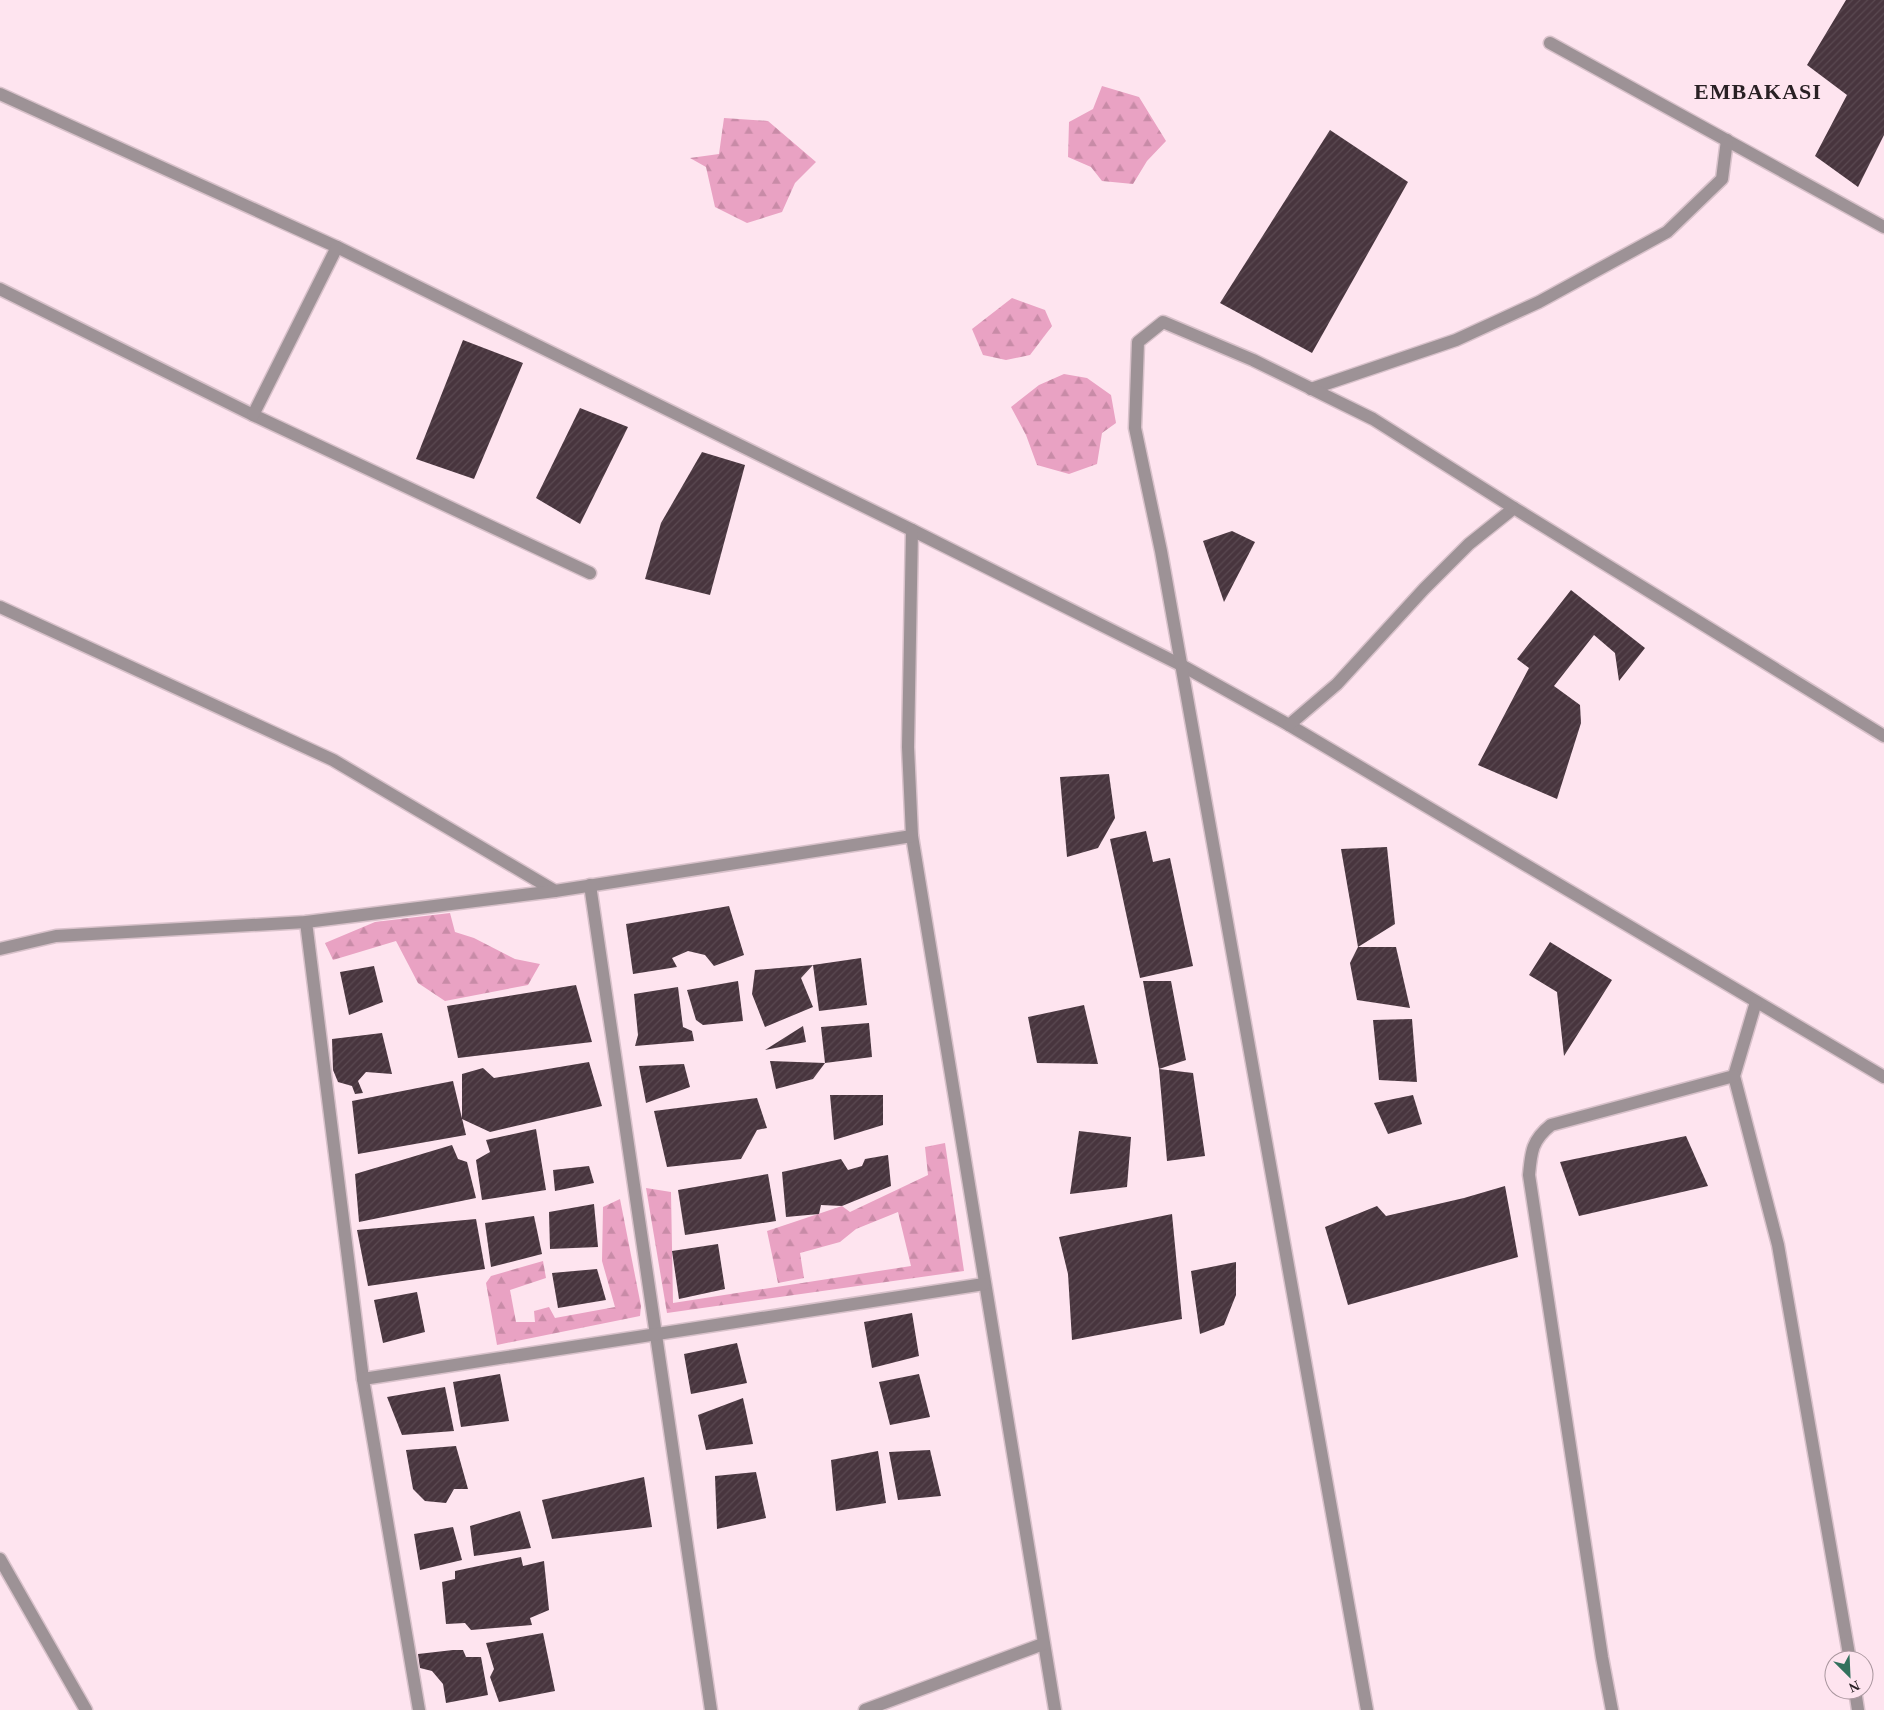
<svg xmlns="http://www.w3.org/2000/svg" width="1884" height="1710" viewBox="0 0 1884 1710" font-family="Georgia,serif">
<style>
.forest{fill:url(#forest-firs)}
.building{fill:url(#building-hatch)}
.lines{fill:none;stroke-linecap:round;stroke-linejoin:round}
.street-casing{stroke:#d8c1ca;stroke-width:15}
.street{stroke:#9d9296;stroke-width:12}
.labels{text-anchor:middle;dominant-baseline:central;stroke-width:5;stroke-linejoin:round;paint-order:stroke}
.district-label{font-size:22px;font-weight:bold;letter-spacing:1px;fill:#292024;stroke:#fee4ef}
</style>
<defs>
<pattern id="forest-firs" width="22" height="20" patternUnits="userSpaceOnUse" patternTransform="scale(1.25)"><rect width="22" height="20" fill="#e9a2c3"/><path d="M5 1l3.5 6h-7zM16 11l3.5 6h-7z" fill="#c88ba7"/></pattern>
<pattern id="building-hatch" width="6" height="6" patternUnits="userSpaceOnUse" patternTransform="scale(1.25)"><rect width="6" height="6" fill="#48353e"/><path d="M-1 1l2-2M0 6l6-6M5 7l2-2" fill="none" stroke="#5a4951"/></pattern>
</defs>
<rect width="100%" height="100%" fill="#fee4ef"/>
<g class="forest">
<path d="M1102,86l37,11 27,44 -19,20 -14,23 -31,-3 -11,-14 -23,-10 1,-35 24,-13z"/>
<path d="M724,118l44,3 48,41 -21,21 -13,29 -35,11 -32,-16 -9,-40 -16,-9 29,-4z"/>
<path d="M1012,298l33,12 7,16 -22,29 -24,5 -23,-5 -11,-26z"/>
<path d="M1064,374l23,4 24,17 5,28 -14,10 -5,31 -28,10 -32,-9 -11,-30 -15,-28 28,-22z"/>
<path d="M450,913l5,19 19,6 41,21 25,5 -12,21 -83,16 -27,-18 -22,-42 -63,19 -8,-17 50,-21z"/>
<path d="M945,1143l19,128 -297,42 -21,-125 25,4 2,111 238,-37 -13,-54 -42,17 -16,13 -40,11 4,25 -26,5 -11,-52 75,-25 8,6 78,-37 -3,-28z"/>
<path d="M620,1199l21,107 -1,10 -143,29 -11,-62 5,-7 52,-15 3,17 -36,12 6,32h19l-1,-11 15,-4 6,11 60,-11 -13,-46 1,-54z"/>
</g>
<g class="building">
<path d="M1846,0h38v135l-26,52 -43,-31 32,-61 -40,-30z"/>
<path d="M1330,130l78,52 -96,171 -92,-50z"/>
<path d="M463,340l60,23 -49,116 -58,-20z"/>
<path d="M580,408l48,19 -48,97 -44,-26z"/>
<path d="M702,452l43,13 -35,130 -65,-16 16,-56z"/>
<path d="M1232,531l23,11 -31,60 -21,-61z"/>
<path d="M1571,590l74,58 -26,33 -4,-28 -21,-18 -40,51 26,19 1,18 -24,76 -79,-34 51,-97 -12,-9z"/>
<path d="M1109,774l6,44 -17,30 -31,9 -7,-80z"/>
<path d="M1146,831l7,31 17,-4 23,108 -53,12 -30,-139z"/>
<path d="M1387,847l8,77 -37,23 -17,-98z"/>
<path d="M729,906l15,49 -30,11 -9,-11 -17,-4 -16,7 5,9 -44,7 -7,-50z"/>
<path d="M1550,942l62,38 -48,76 -7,-64 -28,-17z"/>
<path d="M1358,947h38l14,61 -53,-8 -7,-37z"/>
<path d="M861,958l6,47 -48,6 -6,-46z"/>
<path d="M813,965l-12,13 12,29 -48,20 -13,-33 3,-24z"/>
<path d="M374,966l9,36 -34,13 -9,-43z"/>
<path d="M738,981l5,40 -40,4 -7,-5 -9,-30z"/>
<path d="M1143,981h28l15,79 -27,9 34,4 12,83 -38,5 -8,-92z"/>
<path d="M576,985l16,57 -134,16 -11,-52z"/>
<path d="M678,987l5,40 9,4 2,10 -59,5 3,-11 -4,-41z"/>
<path d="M1084,1005l14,59 -61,-1 -9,-46z"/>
<path d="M1412,1019l5,63 -38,-2 -6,-60z"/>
<path d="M869,1023l3,34 -47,6 -4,-36z"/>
<path d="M803,1026l3,16 -41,8z"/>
<path d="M382,1033l10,41 -26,-2 -8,9 5,12 -8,1 -3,-8 -14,-4 -5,-12 -1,-31z"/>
<path d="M770,1061l55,2 -12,16 -37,10z"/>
<path d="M589,1062l13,44 -112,26 -28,-13v-45l21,-6 11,10z"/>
<path d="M684,1064l6,23 -44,16 -7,-37z"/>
<path d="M453,1081l13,54 -108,19 -6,-53z"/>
<path d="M830,1095h53v30l-49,15z"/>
<path d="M1413,1095l9,29 -34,10 -14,-31z"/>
<path d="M757,1098l10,30 -10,2 -16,29 -74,8 -13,-56z"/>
<path d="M536,1129l10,61 -64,10 -6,-40 14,-8 -4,-12z"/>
<path d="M1079,1131l52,6 -4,50 -57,7z"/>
<path d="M1686,1136l22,50 -129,30 -19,-54z"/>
<path d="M452,1145l6,14 9,3 9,36 -117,24 -4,-48z"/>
<path d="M888,1155l3,31 -49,20 -21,-1 -2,9 -33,3 -4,-45 59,-13 7,11 14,-4 3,-7z"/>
<path d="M589,1166l5,17 -39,8 -2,-21z"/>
<path d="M768,1174l8,47 -91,14 -7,-45z"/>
<path d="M1505,1186l13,71 -170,48 -23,-78 52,-21 9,10 78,-18z"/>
<path d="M594,1204l4,43 -48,2 -1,-37z"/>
<path d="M1172,1214l10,105 -110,21 -4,-66 -9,-37z"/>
<path d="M534,1216l8,38 -51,13 -6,-44z"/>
<path d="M476,1219l9,50 -117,17 -11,-56z"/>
<path d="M718,1244l7,45 -46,10 -7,-48z"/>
<path d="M1236,1262v33l-12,30 -24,9 -9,-63z"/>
<path d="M597,1269l9,31 -48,8 -6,-35z"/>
<path d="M417,1292l8,40 -42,11 -9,-43z"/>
<path d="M912,1313l7,43 -47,12 -8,-46z"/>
<path d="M737,1343l10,40 -56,11 -7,-40z"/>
<path d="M500,1374l9,47 -48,6 -8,-45z"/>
<path d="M919,1374l11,43 -40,8 -11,-43z"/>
<path d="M445,1387l9,44 -52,4 -15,-38z"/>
<path d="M743,1398l10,46 -47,6 -8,-35z"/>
<path d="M456,1446l12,43h-14l-8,14 -21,-2 -12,-12 -7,-39z"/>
<path d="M930,1450l11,46 -43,4 -9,-48z"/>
<path d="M878,1451l8,52 -50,8 -5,-51z"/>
<path d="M756,1472l10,46 -49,11 -2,-53z"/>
<path d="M644,1477l8,50 -100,12 -10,-39z"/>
<path d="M520,1511l11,37 -57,8 -4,-30z"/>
<path d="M453,1527l9,33 -42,10 -6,-36z"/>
<path d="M521,1557l2,9 21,-5 5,49 -19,8 2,7 -61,5 -6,-7 -19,1 -4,-42 13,-3v-8z"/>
<path d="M543,1633l12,58 -56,11 -9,-25 4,-8 -8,-26z"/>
<path d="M453,1650h10l3,7h15l7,38 -42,8 -3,-19 -11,-13 -12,-3 -2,-14z"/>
</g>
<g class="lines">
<defs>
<g id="street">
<path d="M1550,43l334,184"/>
<path d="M0,94l337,153 575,283 269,135 108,60 595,352"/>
<path d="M0,289l253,126 337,158"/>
<path d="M1311,389l145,-49 83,-38 128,-70 55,-53 5,-39"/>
<path d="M253,415l84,-168"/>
<path d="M912,530l-4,217 4,89 143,874"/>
<path d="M0,607l333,153 222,131"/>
<path d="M1289,725l48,-41 87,-95 45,-45 45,-36 370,228"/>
<path d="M590,885l121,825"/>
<path d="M306,922l57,457"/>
<path d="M0,949l56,-13 250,-14 249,-31 357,-55"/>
<path d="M1756,1002l-22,74 44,169 72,415"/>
<path d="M0,1559l86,151"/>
<path d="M1855,1690l3,20"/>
<path d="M419,1710l-56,-331 621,-95"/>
<path d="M865,1710l178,-66"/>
<path d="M1367,1710l-206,-1159 -26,-123 3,-86 25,-20 90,38 120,59 141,89"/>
<path d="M1612,1710l-10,-53 -73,-482c2,-23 3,-35 22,-50l183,-49"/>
</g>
</defs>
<use href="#street" class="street-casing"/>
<use href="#street" class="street"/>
</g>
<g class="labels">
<g class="district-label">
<text x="1758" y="91">EMBAKASI</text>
</g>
</g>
<g transform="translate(1849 1675) rotate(156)"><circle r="24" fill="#fee4ef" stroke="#a9969e"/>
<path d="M0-4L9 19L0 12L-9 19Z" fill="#33715d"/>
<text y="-8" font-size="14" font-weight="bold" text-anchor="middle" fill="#292024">N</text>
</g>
</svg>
